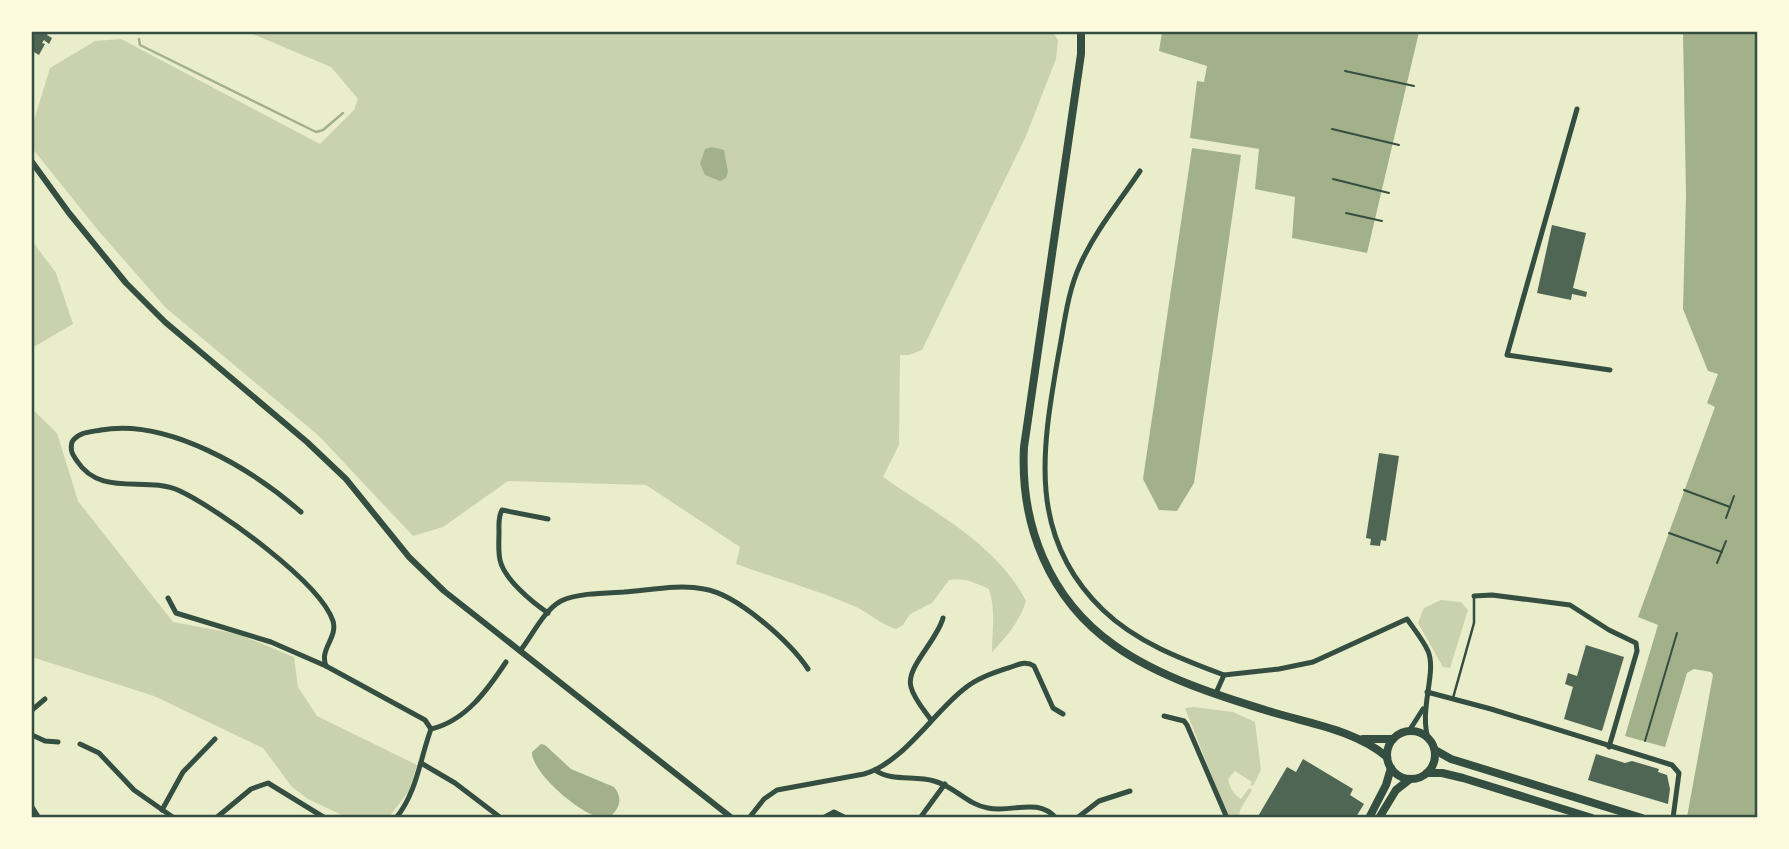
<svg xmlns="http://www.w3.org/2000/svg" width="1789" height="849" viewBox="0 0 1789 849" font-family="'Times New Roman',serif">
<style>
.green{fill:#cad2ad}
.water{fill:#a3b18a}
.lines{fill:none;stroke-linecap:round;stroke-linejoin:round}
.stream{stroke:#a3b18a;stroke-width:2.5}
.building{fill:#4f6655}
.path{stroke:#344e41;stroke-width:2}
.service{stroke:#344e41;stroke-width:2.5}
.minor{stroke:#344e41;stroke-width:5}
.tertiary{stroke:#344e41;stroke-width:6}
.primary{stroke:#344e41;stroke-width:8}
.neatline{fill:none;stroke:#344e41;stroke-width:2.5}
</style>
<rect width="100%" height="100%" fill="#e9edc9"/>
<g class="green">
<path d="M248,32h805l5,8 -2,19 -30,77 -104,214 -13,5h-9l-1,90 -16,32c50,35 114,67 143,124 -6,20 -20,36 -34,51 0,-22 4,-41 -3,-63 -13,-6 -26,-12 -40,-9l-17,23 -22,11 -7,11 -7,4c-15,-4 -28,-17 -42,-23 -38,-16 -79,-28 -118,-42l4,-17 -94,-62 -138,-4 -65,46 -30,9 -94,-100 -153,-128 -69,-79 -65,-81v-21l18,-59 45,-27 26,-2 199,105 34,-34 4,-11 -27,-32z"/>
<path d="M32,241l24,32 17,51 -41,24z"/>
<path d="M32,409l25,24 21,68 95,121 65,12 56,23 4,30 19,29 100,49 -8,26 -20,26h-43l-38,-18 -16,-12 -29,-39 -109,-52 -122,-39z"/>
<path d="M1441,600l20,2 7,8 -18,58 -7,-1 -25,-44 6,-15z"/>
<path d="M1194,707l39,5 22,10 6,48 -8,16 -3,-1 2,-3 -17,-11 -7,8c2,9 6,16 13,20l8,-11 3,2 -12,20 -1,7h-11l-43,-109z"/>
</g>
<g class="water">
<path d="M1162,32h257l-52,221 -75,-15 3,-41 -40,-8 4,-40 -69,-11 7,-57 7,1 3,-16 -48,-15z"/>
<path d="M1683,32h74v785h-70l26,-142 -2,-3 -17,-3 -7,4 -22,74 -40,-11 33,-111 -20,-8 77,-210 -8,-4 11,-29 -10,-3 -25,-62 3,-114z"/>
<path d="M712,147l12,3 4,22 -2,6 -6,3 -15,-6 -5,-11 5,-15z"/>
<path d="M1192,148l49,7 -47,328 -17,28 -18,-1 -16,-31z"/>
<path d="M541,744l4,1 26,24 43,18c9,11 6,21 -4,30 -4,0 -8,1 -11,0 -20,-4 -68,-45 -67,-65z"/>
</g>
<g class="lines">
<path class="stream" d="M139,39l1,6 176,87 7,-2 20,-17"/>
</g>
<g class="building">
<path d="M32,32h17l-2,3 5,3 -3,6 -5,-4 -2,3 3,1 -6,11 -5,-3 -2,6z"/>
<path d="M1552,225l34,8 -13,55 14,4 -1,5 -14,-3 -1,6 -34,-7z"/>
<path d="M1379,453l20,3 -13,85 -5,-1 -1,6 -10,-1 1,-6 -5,-1z"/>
<path d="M1586,645l38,12 -22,74 -38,-12 9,-32 -8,-3 3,-11 9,3z"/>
<path d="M1596,754l29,9 7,-2 27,8 -1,3 9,3 3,14 -2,15 -80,-24z"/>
<path d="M1303,759l50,30 -3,6 14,9 -8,13 -99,1 30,-51 9,5z"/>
</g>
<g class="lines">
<g class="path">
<path d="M1345,71l69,15"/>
<path d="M1332,129l67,16"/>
<path d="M1333,179l56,14"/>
<path d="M1346,213l36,8"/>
<path d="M1684,490l46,17"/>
<path d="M1726,518l8,-22"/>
<path d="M1669,533l53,19"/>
<path d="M1717,563l9,-22"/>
<path d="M1645,741l32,-108"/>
</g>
<path class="service" d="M1453,698l21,-75v-27"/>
<g class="minor">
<path d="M1577,109l-70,246 103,15"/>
<path d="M1140,171c-20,30 -45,60 -60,94 -13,28 -16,62 -22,92 -16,93 -31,180 45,253 33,32 78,49 121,65"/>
<path d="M301,512c-49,-43 -133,-94 -200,-82 -11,2 -23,2 -29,12 -2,8 0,12 5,19 24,37 69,14 103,30 38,18 140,91 153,130 5,17 -14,28 -7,45"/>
<path d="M548,519l-46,-9c-4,7 -3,14 -3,22 0,9 -1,19 1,28 4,19 32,42 48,53"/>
<path d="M1474,596l18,-1 78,10 39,25 27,13 1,8 -28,96"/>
<path d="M168,598l8,15 95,29 55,24 99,54 6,9c-11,30 -14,63 -35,89"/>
<path d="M520,651c12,-15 24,-41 41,-50 17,-8 44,-8 63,-9 26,-2 55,-8 80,-3 33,5 86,53 104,80"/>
<path d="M1427,692l64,17 181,56 7,8 -6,45"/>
<path d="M1216,693l8,-18 55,-6 34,-7 94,-43c7,10 16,21 21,32 9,21 -9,58 0,87"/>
<path d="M32,710l13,-11"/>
<path d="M1164,716l20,5 3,4 40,93"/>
<path d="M931,720c-7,-10 -17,-21 -20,-33 -6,-19 26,-46 32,-69"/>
<path d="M431,729c35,-8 57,-40 75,-67"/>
<path d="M1409,731l14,-22"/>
<path d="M32,735l13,6 13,1"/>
<path d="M80,744l19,9 35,37 40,28"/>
<path d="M421,763l34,20 46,35"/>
<path d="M875,770c16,12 40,5 59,11 20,5 34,24 54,27 25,5 49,-11 68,10"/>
<path d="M32,807l7,11"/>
<path d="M162,810l21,-38 32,-33"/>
<path d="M216,818l35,-29 17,-6 57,35"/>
<path d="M749,818l15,-19 13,-9 87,-16c39,-11 69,-61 100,-85 13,-11 29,-16 44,-21 10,-3 17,-8 26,-2l19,42 10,6"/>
<path d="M823,818l11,-6 12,6"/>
<path d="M920,818l25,-34"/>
<path d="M1077,818l22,-17 31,-10"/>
</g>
<path class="tertiary" d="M32,162l37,51 57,70 39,39 142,120 39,37 63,78 35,34 288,227"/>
<g class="primary">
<path d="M1081,32v22l-57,393c-4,78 25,152 90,198 44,32 108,52 161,68 37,11 82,18 112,44"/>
<circle cx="1411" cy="755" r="24"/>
<path d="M1363,739h30"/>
<path d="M1435,750l16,9 191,59"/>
<path d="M1427,773h15l21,5 129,40"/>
<path d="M1369,818l17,-33 5,-17"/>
<path d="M1379,818l17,-28 14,-11"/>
</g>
</g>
<rect width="1789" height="849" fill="none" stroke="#fefae0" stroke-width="66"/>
<rect x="33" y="33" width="1723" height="783" class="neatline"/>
</svg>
